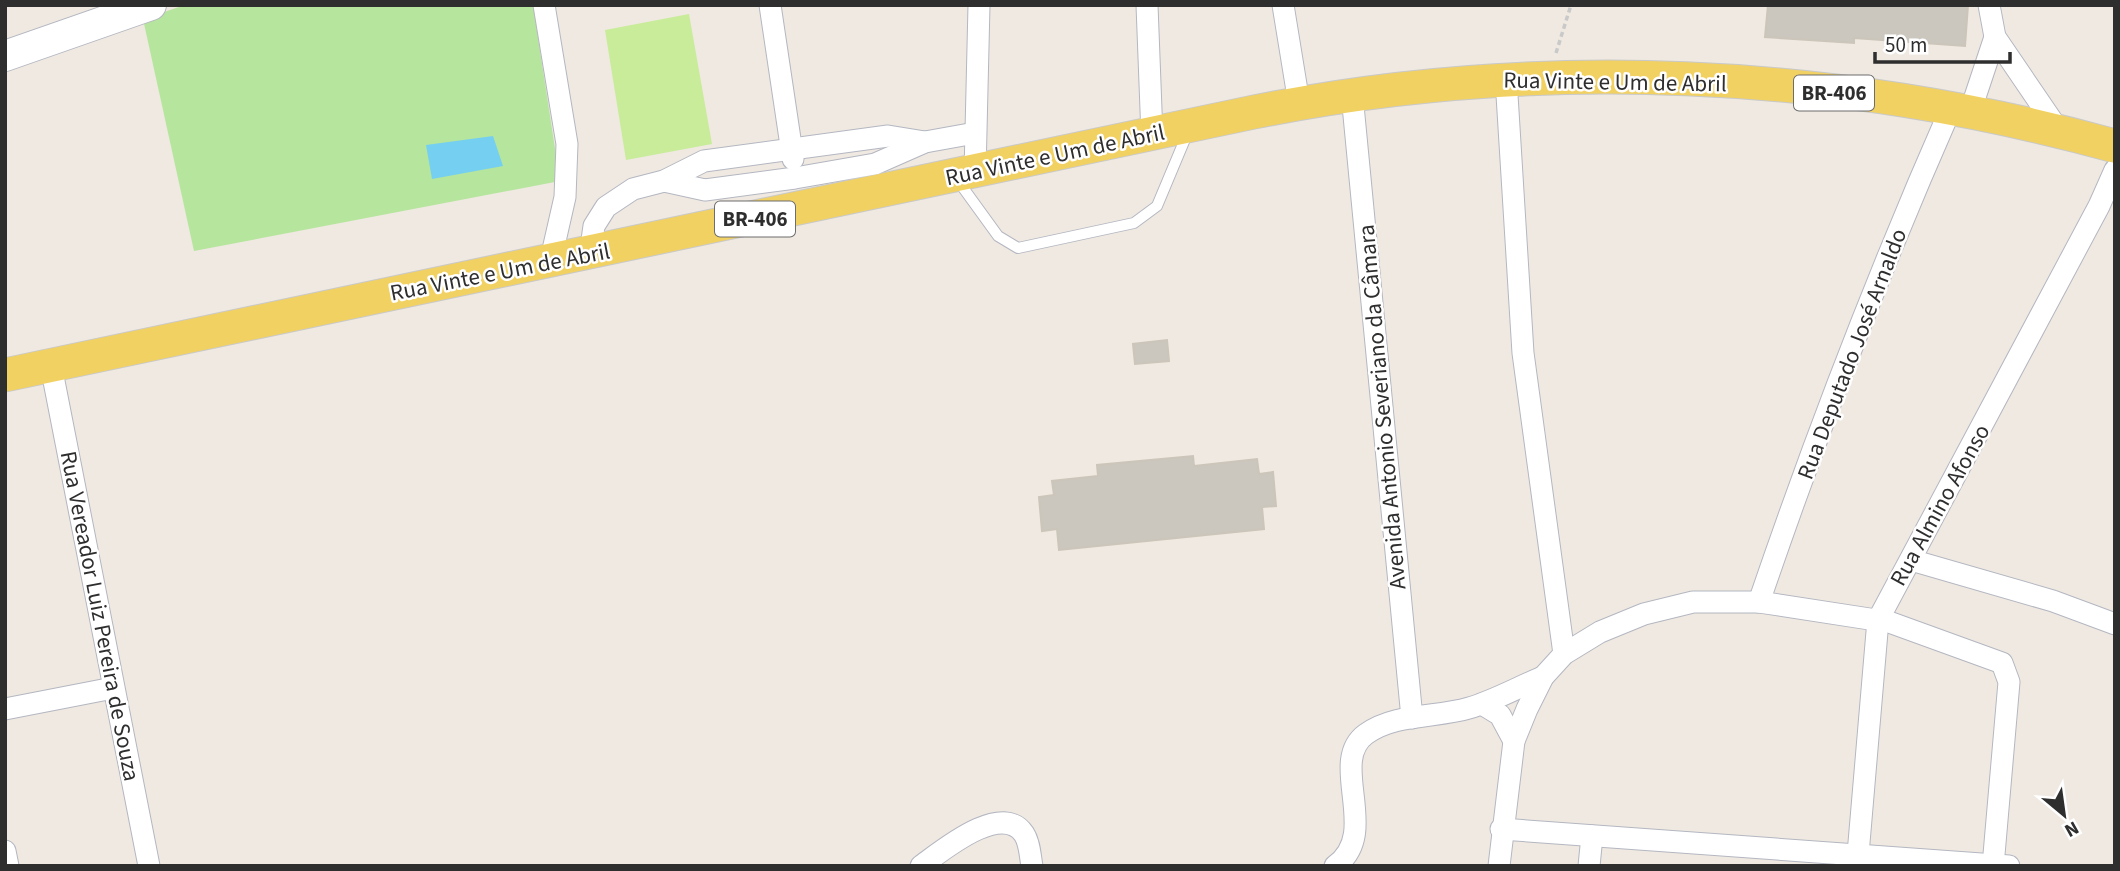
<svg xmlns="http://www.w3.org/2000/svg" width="2120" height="871" viewBox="0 0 2120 871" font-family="'Source Sans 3',sans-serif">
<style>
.green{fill:#b6e59e}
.pitch{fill:#c9ec9a}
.water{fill:#75cff0}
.building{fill:#cbc7bf;stroke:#cbc5ba;stroke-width:2}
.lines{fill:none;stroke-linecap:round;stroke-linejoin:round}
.lane-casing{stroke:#b4b7c1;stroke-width:12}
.street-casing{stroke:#b4b7c1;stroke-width:23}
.secondary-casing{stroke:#b4b7c1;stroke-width:32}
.primary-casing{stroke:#c9c9c9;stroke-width:35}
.path{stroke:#c9c9c9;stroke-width:3.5;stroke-dasharray:5 3.5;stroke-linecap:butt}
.lane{stroke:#fff;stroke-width:10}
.street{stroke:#fff;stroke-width:21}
.secondary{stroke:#fff;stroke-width:30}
.primary{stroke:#f2d163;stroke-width:33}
.labels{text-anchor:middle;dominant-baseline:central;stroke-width:5;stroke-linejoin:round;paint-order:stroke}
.shield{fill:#fff;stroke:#6d6d6d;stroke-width:2}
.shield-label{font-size:21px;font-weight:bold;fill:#2e2e2e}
.street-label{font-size:23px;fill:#2e2e2e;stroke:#fff}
</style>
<rect width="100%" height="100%" fill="#efe9e1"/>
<path class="green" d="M185,5h348l27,176 -366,70 -51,-232z"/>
<path class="pitch" d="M689,14l23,130 -86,16 -21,-130z"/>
<path class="water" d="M493,136l10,30 -71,13 -6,-34z"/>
<g class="building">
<path d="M1768,5h200l-3,41 -111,-8v5l-89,-6z"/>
<path d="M1167,340l2,21 -34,3 -2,-20z"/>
<path d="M1193,456l1,10 63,-7 2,15 14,-2 3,34 -14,1 2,22 -205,21 -2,-21 -15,2 -3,-34 15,-2 -2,-14 46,-5 -1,-11z"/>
</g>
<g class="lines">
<defs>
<path id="lane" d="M956,178l42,58 20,12 116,-25 23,-17 31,-74"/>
<g id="street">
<path d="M544,5l23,139 -2,53 -15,66"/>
<path d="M770,5l23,154"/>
<path d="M1147,5l5,131"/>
<path d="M1283,5l16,98"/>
<path d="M1989,5l6,32 64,94"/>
<path d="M1506,79l17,274 41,301"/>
<path d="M1352,95l60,623"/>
<path d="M1970,112l25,-75"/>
<path d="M975,173l4,-168"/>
<path d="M664,181l41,9 90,-12 80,-14 50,-22 50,-9"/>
<path d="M590,254l4,-28 12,-19 27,-18 31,-8 40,-20 184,-25 37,6"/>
<path d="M51,366l98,500"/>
<path d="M1911,560l142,41 62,23"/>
<path d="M1759,602c57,-167 121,-333 192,-494"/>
<path d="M1482,704l18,11 14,26"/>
<path d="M5,709l108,-21"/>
<path d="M1501,829l508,37"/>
<path d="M5,851l3,15"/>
<path d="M921,866c22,-16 81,-65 103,-32 6,9 6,22 8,32"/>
<path d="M1335,866c47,-33 -8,-104 31,-132 29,-21 70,-16 103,-26 25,-7 49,-21 74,-31"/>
<path d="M1499,866l15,-125 13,-32 16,-32 21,-23 36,-22 44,-18 49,-12h66l130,20 113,41 7,19 -16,184"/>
<path d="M1589,866l3,-30"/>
<path d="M1857,866l21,-246 221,-414 16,-36"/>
</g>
<path id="secondary" d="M5,56l146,-51"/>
<path id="primary" d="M5,375l1249,-263c283,-57 582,-43 861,34"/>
</defs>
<use href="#lane" class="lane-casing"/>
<use href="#street" class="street-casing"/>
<use href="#secondary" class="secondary-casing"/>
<use href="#primary" class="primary-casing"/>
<path class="path" d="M1556,53l15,-48"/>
<use href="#lane" class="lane"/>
<use href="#street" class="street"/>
<use href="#secondary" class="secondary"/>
<use href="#primary" class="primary"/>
</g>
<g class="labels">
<g class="shield">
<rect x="1794" y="75.5" width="80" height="35" rx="5"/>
<rect x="715" y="201.5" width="80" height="35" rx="5"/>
</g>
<g class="shield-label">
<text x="1834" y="93">BR-406</text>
<text x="755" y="219">BR-406</text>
</g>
<g class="street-label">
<text transform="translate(1615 82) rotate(1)">Rua Vinte e Um de Abril</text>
<text transform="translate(1055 155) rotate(-12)">Rua Vinte e Um de Abril</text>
<text transform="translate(500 272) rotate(-11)">Rua Vinte e Um de Abril</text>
<text transform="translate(1852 354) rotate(-69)">Rua Deputado José Arnaldo</text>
<text transform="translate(1382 407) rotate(-95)">Avenida Antonio Severiano da Câmara</text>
<text transform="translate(1940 505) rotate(-61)">Rua Almino Afonso</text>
<text transform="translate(100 616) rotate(79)">Rua Vereador Luiz Pereira de Souza</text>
</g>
</g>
<rect width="2120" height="871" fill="none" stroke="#2e2e2e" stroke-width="14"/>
<g transform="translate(2064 815) rotate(151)" stroke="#ffffff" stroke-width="5" paint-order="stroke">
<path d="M0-5L12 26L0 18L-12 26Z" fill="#2e2e2e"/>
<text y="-10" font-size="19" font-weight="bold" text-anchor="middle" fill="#2e2e2e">N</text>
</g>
<path d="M1875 52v10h135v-10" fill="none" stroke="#2e2e2e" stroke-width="3.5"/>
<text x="1885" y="52" font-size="21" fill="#2e2e2e" stroke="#ffffff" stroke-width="5" paint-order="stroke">50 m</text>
</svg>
